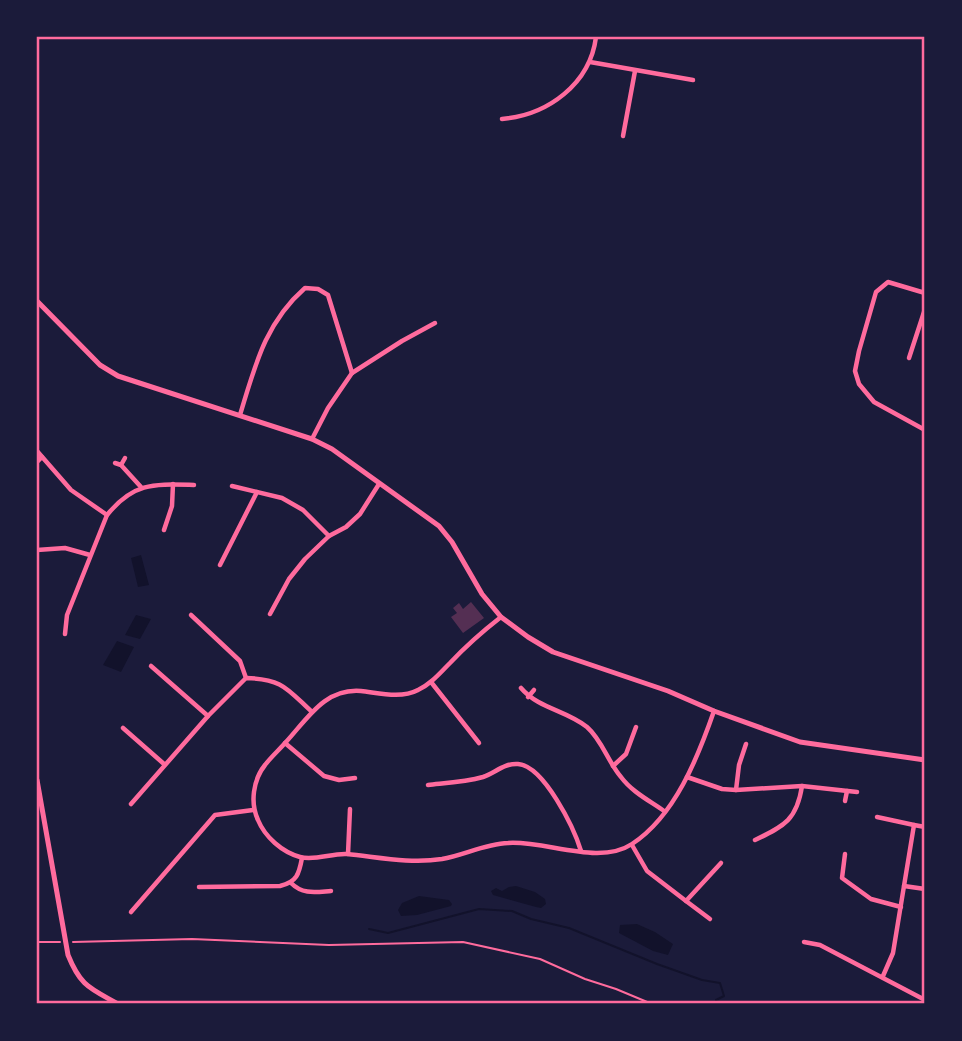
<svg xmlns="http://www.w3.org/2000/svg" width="962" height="1041" viewBox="0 0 962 1041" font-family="'Titillium Web',sans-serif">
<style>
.water{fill:#12122b}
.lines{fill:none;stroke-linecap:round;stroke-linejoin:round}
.stream{stroke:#12122b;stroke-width:2}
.building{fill:#542f53}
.path{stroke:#ff6b9d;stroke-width:2}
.minor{stroke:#ff6b9d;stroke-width:4.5}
.tertiary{stroke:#ff6b9d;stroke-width:5}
.neatline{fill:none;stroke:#ff6b9d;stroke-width:2.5}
</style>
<rect width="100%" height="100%" fill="#1b1b3a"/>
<g class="water">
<path d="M141,555l8,30 -11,2 -7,-29z"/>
<path d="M136,615l15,4 -11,20 -15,-4z"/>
<path d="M117,641l17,6 -13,25 -18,-7z"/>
<path d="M516,886l19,6 10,7 1,5 -5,4 -5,-1 -43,-12 -2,-4 5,-3 6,3 7,-4z"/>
<path d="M419,896l30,4 3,4 -1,2 -34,9 -16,1 -3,-6 4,-7z"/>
<path d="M637,924l18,8 18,12 -5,11 -15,-4 -34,-18 1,-8z"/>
</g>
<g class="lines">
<path class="stream" d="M369,929l19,4 91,-24 33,2 19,8 38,9 88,36 45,16 18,3 4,13 -8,4v4"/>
</g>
<path class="building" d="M471,602l13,16 -21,15 -12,-16 6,-4 -4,-5 6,-5 4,6z"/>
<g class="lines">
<g class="path">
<path d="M37,942h23"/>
<path d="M73,942l119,-3 137,6 134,-3 77,17 45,20 31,10 36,15"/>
</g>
<g class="minor">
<path d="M590,62l103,18"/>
<path d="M502,119c46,-4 88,-35 94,-82"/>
<path d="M623,136l12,-65"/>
<path d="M925,293l-37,-11 -12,10 -17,59 -4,20 4,13 15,18 51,28"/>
<path d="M909,358l16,-49"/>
<path d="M240,415c15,-49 25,-92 65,-127l13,1 10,6 24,78"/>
<path d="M312,439l16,-31 24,-35 50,-32 33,-18"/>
<path d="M37,451l34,39 36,25"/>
<path d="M37,462l5,-5"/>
<path d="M115,463l6,2 20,22"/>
<path d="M121,465l4,-7"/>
<path d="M232,486l50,12 21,12 26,26"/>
<path d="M164,530l8,-24 1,-22"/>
<path d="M37,550l28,-2 25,7"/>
<path d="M220,565l37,-73"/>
<path d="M270,614l19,-35 16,-20 24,-23 17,-9 14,-13 19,-30"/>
<path d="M191,615l49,46 6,17"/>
<path d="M501,617c-18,14 -35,29 -51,46 -10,10 -19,21 -32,27 -17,9 -39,3 -57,1 -36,-3 -53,27 -75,51 -7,8 -15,15 -21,23 -12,15 -15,38 -7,55 7,17 24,32 42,37 15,4 32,-4 47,-3 31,3 63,10 95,5 22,-4 43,-15 66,-16 37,-3 91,23 124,1 43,-28 66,-87 82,-133"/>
<path d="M65,634l2,-19 40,-100c27,-33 47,-31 87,-30"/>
<path d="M151,666l57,50"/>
<path d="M431,682l48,61"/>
<path d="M521,688c18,21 45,22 66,39 15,13 21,35 34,50 11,15 29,24 43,34"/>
<path d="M528,697l6,-7"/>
<path d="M123,728l41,36"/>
<path d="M285,743l39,33 15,4 16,-2"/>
<path d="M613,766l13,-12 10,-27"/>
<path d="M687,777l35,12 14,1 66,-4 55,6"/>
<path d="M428,785c18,-2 37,-3 55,-8 12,-4 21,-14 35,-13 26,2 56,64 63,87"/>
<path d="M736,790l3,-25 7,-21"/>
<path d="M845,801l2,-10"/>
<path d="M131,804l77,-88 38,-38c37,1 41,11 66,34"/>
<path d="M877,817l37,8"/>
<path d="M755,840c30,-14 42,-21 47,-54"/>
<path d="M632,845l15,26 39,30 35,-38"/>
<path d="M348,854l2,-45"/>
<path d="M845,854l-3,24 29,21 30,8"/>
<path d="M291,883c12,12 25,9 40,8"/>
<path d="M904,886l21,3"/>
<path d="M199,887l81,-1c17,-4 19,-12 22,-28"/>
<path d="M686,901l24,18"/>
<path d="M131,912l84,-97 38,-5"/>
<path d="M804,942l16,3 105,55"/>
<path d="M883,976l10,-23 21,-128 11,2"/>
</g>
<g class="tertiary">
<path d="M37,301l63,64 18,11 194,63 20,10 107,77 13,16 30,52 19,23 27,20 25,15 115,39 46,20 86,31 125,18"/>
<path d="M37,780l31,175c13,32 22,33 50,49"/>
</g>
</g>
<rect width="962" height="1041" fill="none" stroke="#1b1b3a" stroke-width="77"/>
<rect x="38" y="38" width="885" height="964" class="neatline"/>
</svg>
